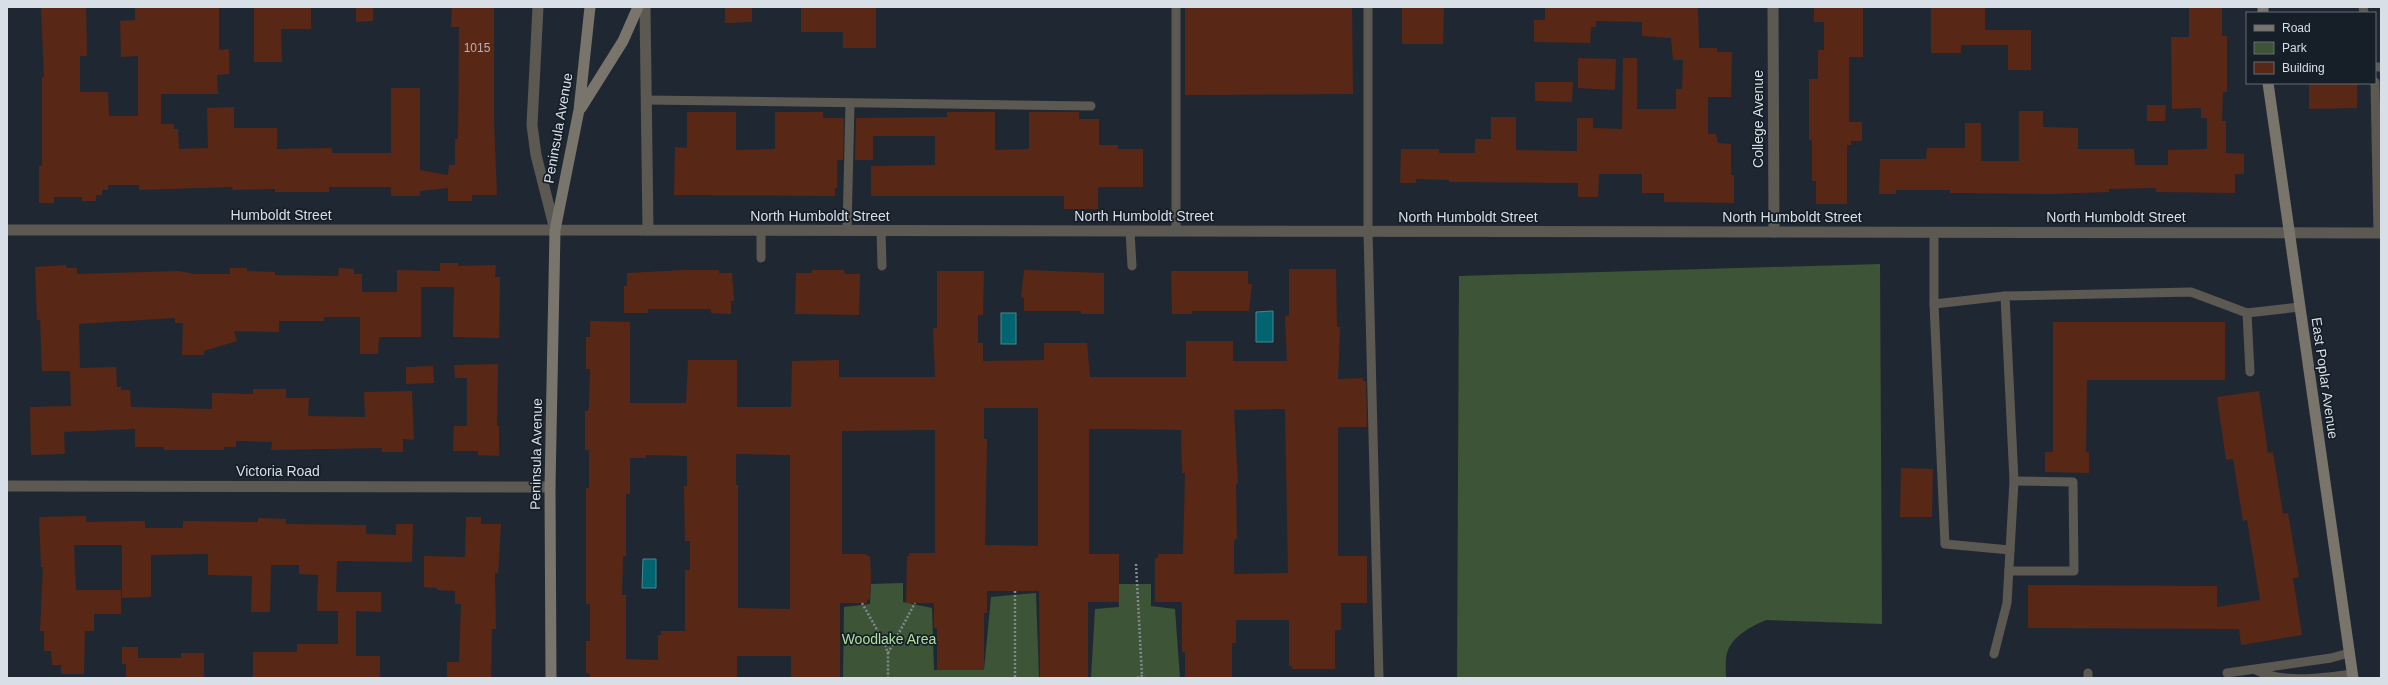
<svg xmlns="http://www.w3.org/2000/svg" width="2388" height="685" viewBox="0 0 2388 685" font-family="Helvetica,sans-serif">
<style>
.green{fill:#3e5436}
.water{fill:#01646f;stroke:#428993}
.building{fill:#592716;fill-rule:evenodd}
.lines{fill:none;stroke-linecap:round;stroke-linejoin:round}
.path{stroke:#828992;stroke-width:2.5;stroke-dasharray:2 2;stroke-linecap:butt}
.service{stroke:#5c5953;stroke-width:9}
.minor{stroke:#5c5953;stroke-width:11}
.tertiary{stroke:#5c5953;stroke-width:11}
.secondary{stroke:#79756c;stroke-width:11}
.labels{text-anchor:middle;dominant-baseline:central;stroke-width:3.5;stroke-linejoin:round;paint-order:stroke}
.number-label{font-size:12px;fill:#b9b1b2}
.street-label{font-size:14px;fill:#d9dfe6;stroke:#161e28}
.park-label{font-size:14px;fill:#afe19a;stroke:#161e28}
</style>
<rect width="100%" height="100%" fill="#1f2832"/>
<g class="green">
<path d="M1880,264l2,360 -116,-4c-14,6 -34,16 -39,33 -2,7 -1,17 -1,25h-269l2,-402z"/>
<path d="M903,583v19l29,6 2,62h50l7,-73 45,-4 3,85h-196l1,-71 26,-3 1,-20z"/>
<path d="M1118,584h33v22l24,3 5,69h-89l4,-69 24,-2z"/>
</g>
<g class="water">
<path d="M1273,311v31h-17v-30z"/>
<rect x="1001" y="313" width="15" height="31"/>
<path d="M643,559h13v29h-14z"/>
</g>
<g class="building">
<path d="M41,7h45l1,49h-7v36h28l1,24h29v-60l-17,1 -1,-36 15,-1v-13h84v43l10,-1v25l-12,1 1,19h-57v30h13v5h4l1,20 29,-1 -1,-40 27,-1v21h43v21l55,-1v5h59v-65h29v82l28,5 1,-10h6v-26h3l1,-112h-8l1,-20h42v114l3,74h-25v6h-24v-13l-28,3v5h-29v-9h-62v5h-54v-3l-42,1 -1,-3 -93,3v-5h-31v5h-6v5h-6v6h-14v-4h-28v6h-15v-37h3v-89h2z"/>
<path d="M254,7h57v22h-30l1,33h-28z"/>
<path d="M356,7h17v14l-17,1z"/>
<path d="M725,7h27v15l-27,1z"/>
<path d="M801,7h75v41h-33v-16h-42z"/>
<path d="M1185,7h167l1,87 -168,1z"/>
<path d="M1402,7h42l-1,37h-41z"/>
<path d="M1545,7h153l1,41h18v4h15l-1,45h-23v37h8l2,9 13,1v31h3v28l-70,-1v-9h-22v-19h-43l-1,23h-20v-14l-129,-1v-2l-33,-1v4h-16l1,-34h38v4h36v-14h16v-22h25v33l61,1v-33h16v10l29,1 1,-71h14v51h39v-20h6l1,-29h-10l-2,-22 -29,-2v-14l-46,-1v6h-5l-1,16 -56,-1v-22h11z"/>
<path d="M1814,7h49v50h-14v65h13v19h-11v4h-4v59h-31v-23h-4v-41h-3v-61h9v-29h6v-28h-10z"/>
<path d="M1931,7h54v23h46v40h-23v-25h-47v8h-30z"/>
<path d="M2189,7h33v29h5v56h-4l-1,29h4v32l18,1v20h-9v19l-79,-1v-4l-47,1v3l-61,2 -98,-1v-3h-54v4h-17l1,-35h46l1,-11h38v-25h16v38h38v-50h24v16l35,1v21h56l1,16h33v-15l39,-1v-31h-6v-10l-29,1 -1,-72h18z"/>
<path d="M1578,58l38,1 -1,31 -37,-2z"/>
<path d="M1535,82h38l-1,20 -37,-1z"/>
<path d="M2309,83h48v25l-48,1z"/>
<path d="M2147,105h19l-1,16h-18z"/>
<path d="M687,112h49v38l39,-1v-37h48v6h21l-1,42h-6v28h-2v8l-161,-1 1,-48 12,1z"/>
<path d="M947,112h48v38l34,-1v-37h50v7h20v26h19v4h25v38h-45v22h-34v-13h-193v-30l64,-1v-29h-62v24h-18l1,-42 91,-1z"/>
<path d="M440,263h18v3l38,-1 -1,12h5l-1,61 -46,-1 1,-50h-33v50h-42l-1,17h-18v-37h-36v4h-45v11l-45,-1 3,10 -33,10v4h-22l1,-32h-8v-5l-96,6 1,44 36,-1 1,20h4v3h9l1,17 81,2v-16l41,1v-5h33v9h23l-1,18 57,1 -1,-25 48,-1 2,49 -11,-1v13h-21v-4l-111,2 1,-8 -36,-1v6h-12v3h-60v-3h-29v-18l-71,3 1,22 -34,1 -1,-48 41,-1 -1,-35h-28l-2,-51h-3l-2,-53 31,-2v3h11v6l101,-3 17,3h35v-6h17v3l28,1v3l63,1 1,-8 15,1v5h8v18h35v-22l43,1z"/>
<path d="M1289,269h47l1,58h3l-2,52 25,-1v3h3l1,46h-29v129h29v47h-26v27h-6v39h-43v-3h-3v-46h-53v23h-4v35h-47v-26h-3v-50h-27v-44h3v-4h25l2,-81h-3l-1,-43 -54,-1h-38v125h30v48h-31v76h-48l-1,-87h-52v22h-3v57h-47v-42h-3v-25h-28l1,-47h2v-3h26v-123l-93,1v123h24l1,2h3l1,21 -1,22 -3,1v3h-27v75h-47l-2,-1v-21h-54v22h-147v-4l-4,-1v-32h4v-37h-4v-116h3v-38h-4v-39h3l1,-4 1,-38h-4v-32h4v-16l40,1v81h56l2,-43h49v47h54l1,-46 47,-1v17h96l-2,-49h4v-57h47l-1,44h-5v28h5v18l61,-1v-17h43l3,34h96v-36h47v20h54l-2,-45h4zM984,408h54v138l-53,-1 2,-106h-3zM1285,409l3,164 -54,1v-34l3,-1 -1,-55h2l-4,-74zM736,454l54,1v154l-52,-1v-123h-2zM646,455l41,1v30h-3l1,55h5v29h-5v61h-24v4h-3v25l-32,-1v-64h-4l1,-39h3v-62h4v-36h16z"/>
<path d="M684,270h35v3h13l2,28h-3v13l-20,-1v-4h-63v4h-24v-27h3v-13z"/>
<path d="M812,270h32l1,4h15l-1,41 -64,-1 1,-41h16z"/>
<path d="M1024,270l80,3v41h-23v-3h-57v-13l-3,-1z"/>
<path d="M1171,271h77v13h4l-3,27h-57v3h-20z"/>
<path d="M2053,322h172v58h-138l-1,72h3v21l-44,-1v-20h8z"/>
<path d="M498,364l-1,62h2v30l-21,-1v-4h-25l1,-25h13v-48h-12l-1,-13z"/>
<path d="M433,366l1,17 -28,1v-17z"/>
<path d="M2259,391l9,62 5,-1 10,62 5,-1 11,64 -6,1 9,57 -61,10 -2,-16 -211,-1v-43l189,1v21l43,-7 -13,-80 -4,1 -10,-62 -7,1 -9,-63z"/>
<path d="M1901,468l32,1 -1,48h-32z"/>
<path d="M86,516v6l59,-1v7h38v-7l75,1v-4l28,1v5l80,1v9l30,1v-11h17l-1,38 -75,-1 -1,31h45v20l-25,-1v45h24v22h-127v-26h44v-8h41v-33h-21l1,-36 -19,-1v-9h-28l-1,47h-19l1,-36 -44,-1v-21l-57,1v42l-29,1v-53h-48l2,45h45v24h-27v17h-9l-1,43h-23v-9h-9l-1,-14h-7v-20h-4l3,-64h-2l-2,-50z"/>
<path d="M466,517h15v7h20l-3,49h-3l1,56h-4l-1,49h-44v-16h12l2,-58h-6v-13l-18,-1v-2l-13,-1v-31l41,1z"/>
<path d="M122,647h16v11h43v-5h23v25h-78v-14h-4z"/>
</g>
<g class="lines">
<g class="path">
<path d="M1136,564l6,112"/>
<path d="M1015,591v87"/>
<path d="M862,603l23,41 3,10v24"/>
<path d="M888,653l27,-50"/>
<path d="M1137,678l5,-2 3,2"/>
</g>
<g class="service">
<path d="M1176,7v224"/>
<path d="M1368,7v224l11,447"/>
<path d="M2363,7l1,6"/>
<path d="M2375,67h6"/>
<path d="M2375,82l3,151"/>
<path d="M647,100l444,6"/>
<path d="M847,230l3,-127"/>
<path d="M881,231l1,35"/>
<path d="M1130,231l2,35"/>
<path d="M1934,232v72l71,-8"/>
<path d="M761,258v-27"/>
<path d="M1934,304l11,240 65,6"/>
<path d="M2247,313l3,59"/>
<path d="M2009,571h65l-1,-89 -59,-1"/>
<path d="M1994,654l13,-51 7,-122 -9,-185 186,-4 56,21 53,-6"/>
<path d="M2256,670c26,14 67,8 96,4"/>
<path d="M2088,673v5"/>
<path d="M2227,673l104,-15 18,-5"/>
</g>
<g class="minor">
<path d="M1773,7l1,225"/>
<path d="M7,230h548"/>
<path d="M7,486l543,1"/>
</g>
<g class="tertiary">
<path d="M538,7l-6,118 4,30 19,75 1826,3"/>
<path d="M645,7l3,223"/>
</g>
<g class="secondary">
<path d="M2263,7v6"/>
<path d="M2268,83l85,595"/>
<path d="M581,108l42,-67 15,-34"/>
<path d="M551,678l-1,-191 5,-257 24,-120 11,-103"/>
</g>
</g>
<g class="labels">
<g class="number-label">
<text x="477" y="48">1015</text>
</g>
<g class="street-label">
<text transform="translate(1758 119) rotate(-90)">College Avenue</text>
<text transform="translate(558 128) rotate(-80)">Peninsula Avenue</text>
<text x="281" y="215">Humboldt Street</text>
<text x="820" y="216">North Humboldt Street</text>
<text x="1144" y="216">North Humboldt Street</text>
<text x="1468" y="217">North Humboldt Street</text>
<text x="1792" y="217">North Humboldt Street</text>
<text x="2116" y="217">North Humboldt Street</text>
<text transform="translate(2325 378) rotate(82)">East Poplar Avenue</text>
<text transform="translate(536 454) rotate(-89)">Peninsula Avenue</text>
<text x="278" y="471">Victoria Road</text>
</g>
<g class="park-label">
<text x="889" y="639">Woodlake Area</text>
</g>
</g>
<rect width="2388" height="685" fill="none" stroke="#d9dfe6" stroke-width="16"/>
<rect x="2246" y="12" width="130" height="72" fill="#161e28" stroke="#646b74"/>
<rect x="2254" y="25" width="20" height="6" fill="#79756c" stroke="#646b74"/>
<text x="2282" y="32" font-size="12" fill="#d9dfe6">Road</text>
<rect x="2254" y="42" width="20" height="12" fill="#3e5436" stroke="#646b74"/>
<text x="2282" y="52" font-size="12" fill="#d9dfe6">Park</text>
<rect x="2254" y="62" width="20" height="12" fill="#592716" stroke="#646b74"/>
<text x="2282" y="72" font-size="12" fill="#d9dfe6">Building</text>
</svg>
